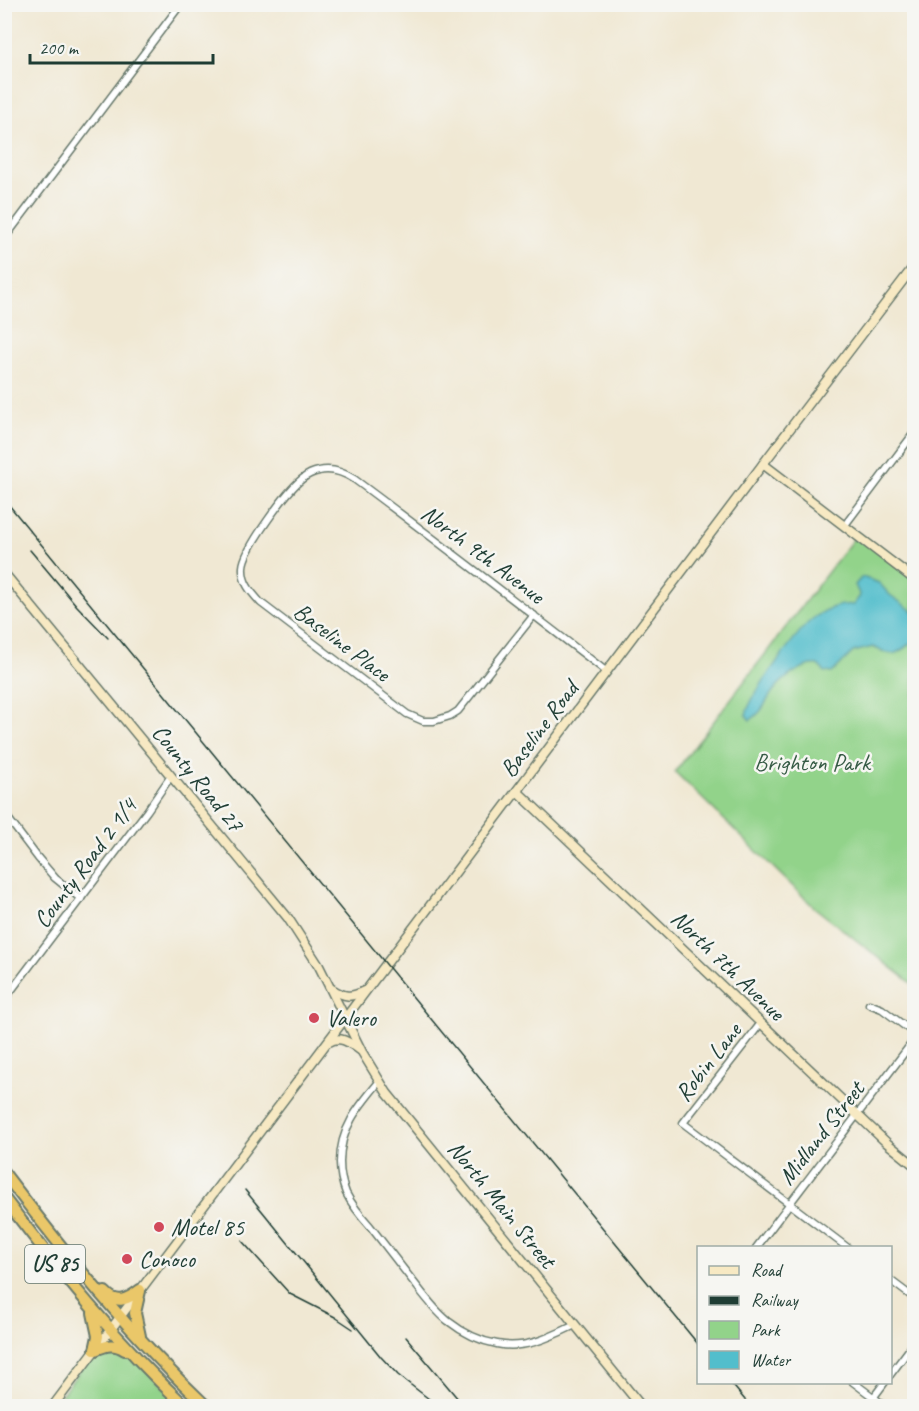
<svg xmlns="http://www.w3.org/2000/svg" width="919" height="1411" viewBox="0 0 919 1411" font-family="Caveat,sans-serif">
<style>
.green{fill:#92d38a;stroke:#58885f;stroke-width:1.5}
.water{fill:#52becc;stroke:#387e80;stroke-width:1.5}
.lines{fill:none;stroke-linecap:round;stroke-linejoin:round}
.street-casing{stroke:#68796c;stroke-width:9}
.secondary-casing{stroke:#68796c;stroke-width:11}
.highway-casing{stroke:#68796c;stroke-width:14}
.street{stroke:#fff;stroke-width:6}
.secondary{stroke:#f7e9c3;stroke-width:8}
.highway{stroke:#eac769;stroke-width:10}
.rail{stroke:#1f3d34;stroke-width:1.5}
.poi-dot{fill:#d1495b;stroke:#f6f6f2;stroke-width:2}
.labels{text-anchor:middle;dominant-baseline:central;stroke-width:5;stroke-linejoin:round;paint-order:stroke}
.shield{fill:#f6f6f2;stroke:#60746d;stroke-width:1.5}
.shield-label{font-size:22px;font-weight:bold;fill:#1f3d34}
.street-label{font-size:24px;fill:#1f3d34;stroke:#f6f6f2}
.park-label{font-size:24px;fill:#365b45;stroke:#f6f6f2}
.poi-label{font-size:24px;fill:#1f3d34;stroke:#f6f6f2;text-anchor:start}
</style>
<rect width="100%" height="100%" fill="#f6f6f2"/>
<filter id="ink" filterUnits="userSpaceOnUse"><feTurbulence type="fractalNoise" baseFrequency=".0167" numOctaves="2"/><feDisplacementMap in="SourceGraphic" scale="12" xChannelSelector="R" yChannelSelector="G"/><feConvolveMatrix kernelMatrix="1 2 1 2 8 2 1 2 1" color-interpolation-filters="sRGB"/></filter>
<filter id="wash" filterUnits="userSpaceOnUse"><feTurbulence type="fractalNoise" baseFrequency=".008" numOctaves="4" result="noise"/><feDisplacementMap in="SourceGraphic" scale="24" xChannelSelector="R" yChannelSelector="G"/><feGaussianBlur stdDeviation="1.35" result="paint"/><feColorMatrix in="noise" values="0 0 0 0 0 0 0 0 0 0 0 0 0 0 0 0 0 1.4 0 .05"/><feComposite in="paint" operator="in"/></filter>
<g filter="url(#wash)">
<rect width="100%" height="100%" fill="#f0e8d3"/>
<g class="green">
<path d="M857,534l57,44v407l-99,-77 -140,-136z"/>
<path d="M121,1347l64,59h-132l42,-56z"/>
</g>
<path class="water" d="M862,577l17,6 11,12 24,17v28c-18,15 -19,18 -41,7l-20,5 -21,21 -7,-1 -7,-7c-15,-2 -35,14 -44,25 -9,11 -11,23 -24,30l-4,-5c3,-18 53,-87 69,-98 12,-8 24,-14 38,-12l7,-9 -5,-11z"/>
</g>
<g filter="url(#ink)">
<g class="lines">
<defs>
<g id="street">
<path d="M4,239l177,-235"/>
<path d="M845,525l69,-92"/>
<path d="M908,574l6,-8"/>
<path d="M534,615l-76,96 -8,5 -16,5h-11l-16,-7 -146,-111c-10,-11 -19,-20 -18,-36 1,-18 44,-76 59,-88 5,-4 11,-7 17,-8 12,-3 24,1 35,8 85,63 169,128 253,193"/>
<path d="M4,813l34,45 17,20 26,21"/>
<path d="M4,1000l143,-189 24,-35"/>
<path d="M869,1004l13,5 32,24"/>
<path d="M761,1023l-78,100 165,125"/>
<path d="M379,1082c-20,24 -39,46 -39,80 0,10 2,21 6,31 6,12 15,23 24,33 14,18 28,36 42,54 11,14 22,30 36,41 14,11 32,20 49,23 28,6 53,-7 78,-19"/>
<path d="M756,1248l158,-208"/>
<path d="M890,1280l24,18"/>
<path d="M890,1375l24,-32"/>
<path d="M853,1382l32,24"/>
<path d="M873,1398l12,-16"/>
</g>
<g id="secondary">
<path d="M763,464l151,115"/>
<path d="M4,573l284,345 31,48 43,86 25,41 254,313"/>
<path d="M517,791l370,352 27,22"/>
<path d="M332,989c12,8 19,9 32,2"/>
<path d="M329,1042c12,-7 21,1 31,8"/>
<path d="M53,1406l710,-942 151,-198"/>
</g>
<g id="highway">
<path d="M4,1173c64,84 126,161 202,233"/>
<path d="M4,1198c56,74 114,145 181,208"/>
<path d="M105,1292c12,13 22,8 35,-2"/>
<path d="M93,1313l5,23 -3,14"/>
<path d="M140,1336l-5,-23 5,-22"/>
<path d="M95,1350c12,-5 19,-7 30,0"/>
</g>
</defs>
<use href="#street" class="street-casing"/>
<use href="#secondary" class="secondary-casing"/>
<use href="#highway" class="highway-casing"/>
<use href="#street" class="street"/>
<use href="#secondary" class="secondary"/>
<use href="#highway" class="highway"/>
<g class="rail">
<path d="M4,499l694,845"/>
<path d="M30,550l47,56 31,32"/>
<path d="M245,1190l136,167 17,18 40,31"/>
<path d="M242,1241l48,53 45,23 18,12"/>
<path d="M406,1337l58,69"/>
<path d="M730,1382l20,24"/>
</g>
</g>
</g>
<g class="poi-dot">
<circle cx="314" cy="1018" r="6"/>
<circle cx="159" cy="1227" r="6"/>
<circle cx="127" cy="1259" r="6"/>
</g>
<g class="labels">
<rect class="shield" x="25" y="1245" width="60" height="38" rx="4.5"/>
<g class="shield-label">
<text x="55" y="1264">US 85</text>
</g>
<g class="street-label">
<text transform="translate(483 554) rotate(37)">North 9th Avenue</text>
<text transform="translate(342 642) rotate(37)">Baseline Place</text>
<text transform="translate(539 729) rotate(-53)">Baseline Road</text>
<text transform="translate(198 778) rotate(51)">County Road 27</text>
<text transform="translate(85 863) rotate(-53)">County Road 2 1/4</text>
<text transform="translate(728 965) rotate(44)">North 7th Avenue</text>
<text transform="translate(708 1062) rotate(-52)">Robin Lane</text>
<text transform="translate(821 1133) rotate(-52)">Midland Street</text>
<text transform="translate(502 1204) rotate(51)">North Main Street</text>
</g>
<g class="park-label">
<text x="812" y="762">Brighton Park</text>
</g>
<g class="poi-label">
<text x="326" y="1018">Valero</text>
<text x="171" y="1227">Motel 85</text>
<text x="139" y="1259">Conoco</text>
</g>
</g>
<rect width="919" height="1411" fill="none" stroke="#f6f6f2" stroke-width="24"/>
<rect x="697" y="1246" width="195" height="138" fill="#f6f6f2" stroke="#a0aca6" stroke-width="1.5"/>
<rect x="709" y="1266" width="30" height="9" fill="#f7e9c3" stroke="#a0aca6" stroke-width="1.5"/>
<text x="751" y="1276" font-size="18" fill="#1f3d34">Road</text>
<rect x="709" y="1296" width="30" height="9" fill="#1f3d34" stroke="#a0aca6" stroke-width="1.5"/>
<text x="751" y="1306" font-size="18" fill="#1f3d34">Railway</text>
<rect x="709" y="1321" width="30" height="18" fill="#92d38a" stroke="#a0aca6" stroke-width="1.5"/>
<text x="751" y="1336" font-size="18" fill="#1f3d34">Park</text>
<rect x="709" y="1351" width="30" height="18" fill="#52becc" stroke="#a0aca6" stroke-width="1.5"/>
<text x="751" y="1366" font-size="18" fill="#1f3d34">Water</text>
<path d="M30 54v9h183v-9" fill="none" stroke="#1f3d34" stroke-width="3"/>
<text x="39" y="54" font-size="18" fill="#1f3d34" stroke="#f6f6f2" stroke-width="4.5" paint-order="stroke">200 m</text>
</svg>
